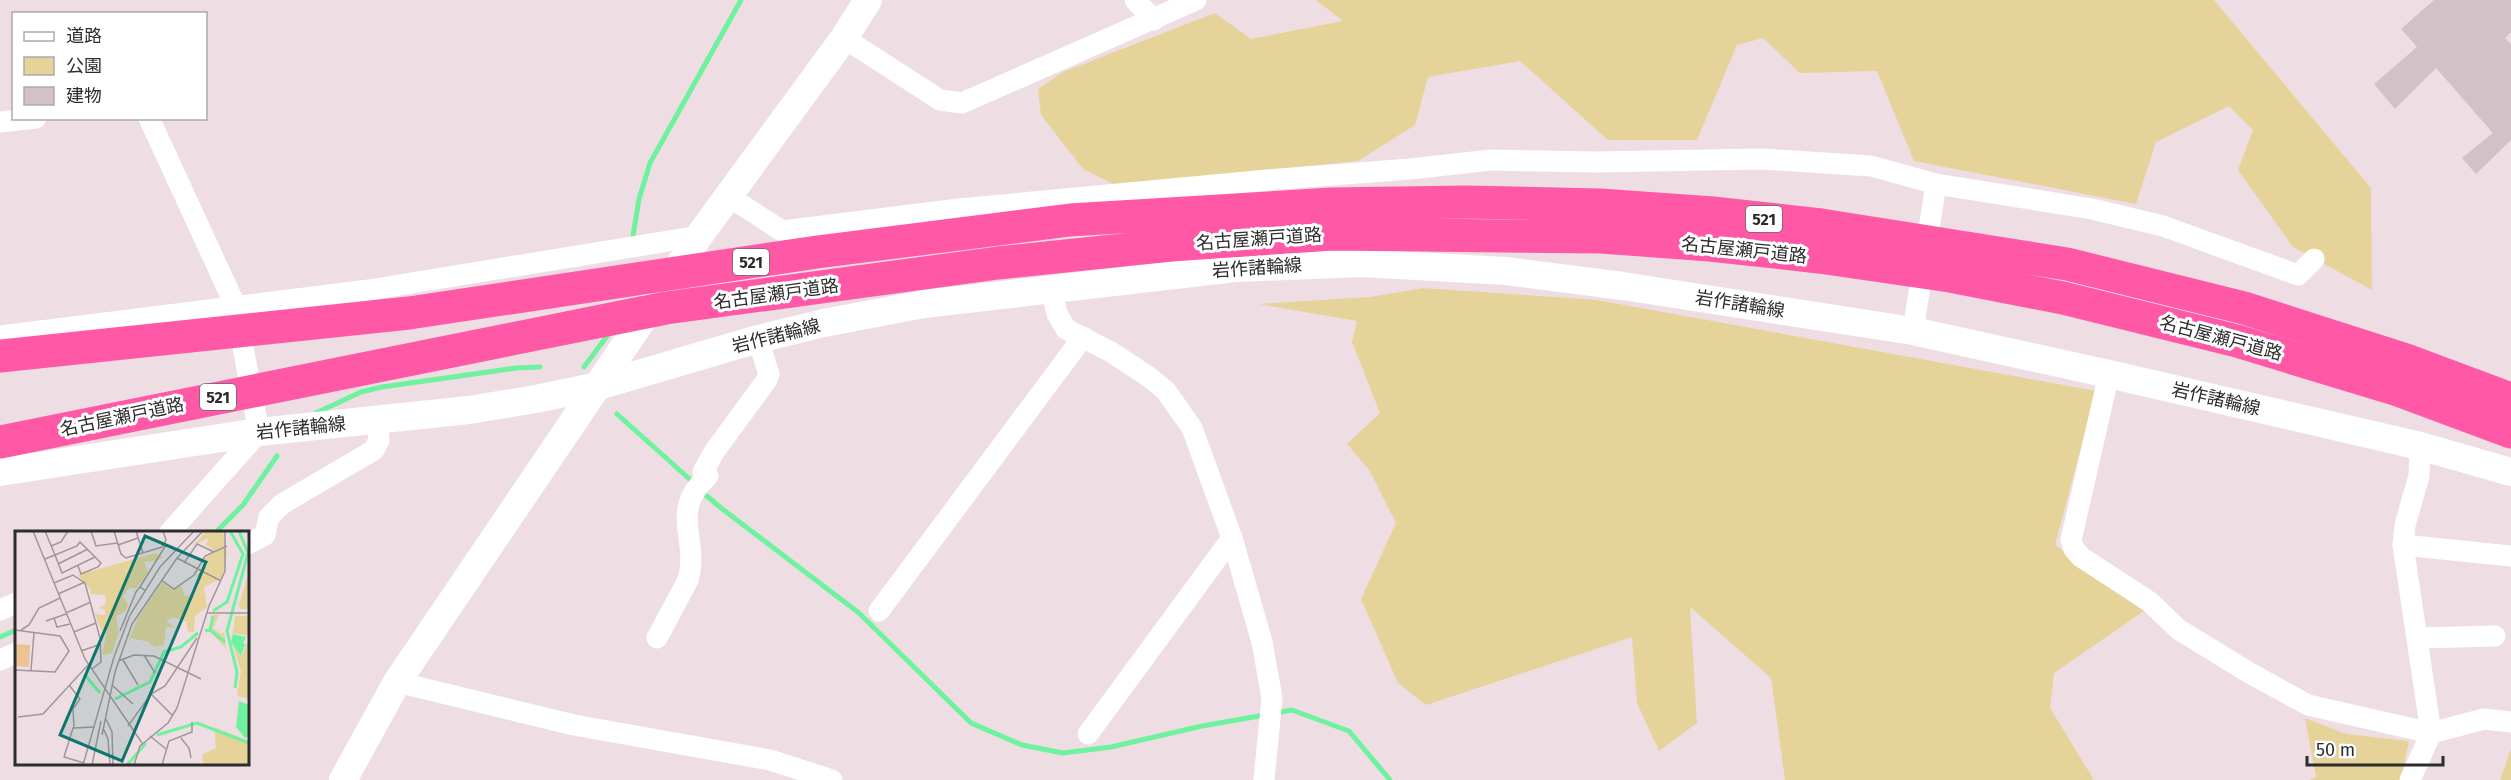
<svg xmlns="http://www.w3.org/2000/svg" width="2511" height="780" viewBox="0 0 2511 780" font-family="'Fira Sans','Noto Sans JP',sans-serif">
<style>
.green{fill:#e5d39a}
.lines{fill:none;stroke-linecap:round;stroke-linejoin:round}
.stream{stroke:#6ff29e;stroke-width:5}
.building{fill:#d0c2c7}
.street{stroke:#fff;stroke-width:21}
.secondary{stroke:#fff;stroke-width:28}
.highway{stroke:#ff58a7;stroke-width:33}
.labels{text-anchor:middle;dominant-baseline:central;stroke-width:6;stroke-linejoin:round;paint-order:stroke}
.shield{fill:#fff;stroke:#6b6b6b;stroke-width:1.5}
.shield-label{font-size:16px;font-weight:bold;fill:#2c2c2c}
.street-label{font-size:18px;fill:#2c2c2c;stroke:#fff}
.inset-river{fill:none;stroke:#6ff29e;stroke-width:3}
.inset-road{fill:none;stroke:#a0979a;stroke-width:1.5}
.view{fill:#0f766e;fill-opacity:0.15;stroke:#0f766e;stroke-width:3}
.inset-edge{fill:none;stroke:#2c2c2c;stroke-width:3}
</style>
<rect width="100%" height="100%" fill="#eedee3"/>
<g class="green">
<path d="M1316,0h898l157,188 1,102 -79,-43 -55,-77 15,-40 -24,-24 -73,36 -20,62 -222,-43 -37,-90 -77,2 -37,-35 -26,7 -40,95h-89l-88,-79 -92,16 -13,48 -57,36 -243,24 -32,-16 -42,-54 -3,-26 25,-17 152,-59 36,26 92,-18z"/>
<path d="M1423,288l174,12 499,91 -41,154 89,66 -90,62 -4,35 44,72h-309l-14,-102 -81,-71 7,116 -38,28 -22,-48 -5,-66 -206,68 -28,-22 -37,-84 35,-76 -26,-52 -23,-27 33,-31 -28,-71 5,-21 -98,-17 111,-7z"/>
<path d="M2305,718l41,16 63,7 -8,39h-92l7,-3z"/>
<path d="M2511,749v31h-11z"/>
</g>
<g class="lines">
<g class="stream">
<path d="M632,242l7,-43 11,-36 91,-163"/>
<path d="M584,367l26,-35"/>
<path d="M316,413l45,-21 21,-5 134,-19 24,-1"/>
<path d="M617,414l78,70"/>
<path d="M701,491l20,17 138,105 112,110 51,22 41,8 48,-6 91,-21 63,-11"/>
<path d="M216,532l27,-27 34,-49"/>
<path d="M0,637l16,-7"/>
<path d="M1275,713l17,-3 57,21 41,49"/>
</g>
</g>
<path class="building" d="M2434,0h77v32l-6,6 6,6v96l-35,34 -14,-16 31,-25 -57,-65 -41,41 -21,-25 43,-37 -16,-18z"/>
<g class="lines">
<g class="street">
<path d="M1135,0l19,20"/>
<path d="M844,38l96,62 22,3 234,-103"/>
<path d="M149,118l86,187 24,127 -89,100"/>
<path d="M0,122l36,-4"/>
<path d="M1936,184l156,25 71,17 135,49 16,-16"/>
<path d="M728,196l54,35 177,-22 308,-29 143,-11 81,-9 104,2 167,-3 109,7 65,18 -23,147"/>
<path d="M1051,288l6,26 9,15 45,23 38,25 17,14 26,37 40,110 30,104 10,56 -8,82"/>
<path d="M0,336l369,-46 330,-54"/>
<path d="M2109,374l-38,166 3,9 7,8 69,45 28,27 70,43 60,33 123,28 53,-14 27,3"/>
<path d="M248,544l17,-9 4,-18 13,-13 92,-54 5,-10 -2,-21"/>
<path d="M2403,545l108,11"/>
<path d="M0,610l16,-7"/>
<path d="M879,611l204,-274"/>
<path d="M657,638l31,-58c12,-41 -20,-68 20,-104l-5,-4 11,-20 52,-71 3,-7 -11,-35"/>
<path d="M2418,638l77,-2"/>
<path d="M0,660l16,-7"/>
<path d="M397,682l177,43 196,35 62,20"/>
<path d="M1088,734l144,-196"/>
<path d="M2410,780l21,-47 -28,-188 2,-20 14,-49 1,-30"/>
</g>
<g class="secondary">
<path d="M0,472l259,-40 210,-22 67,-11 62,-13 160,-47 66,-16 100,-19 311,-36 127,-5 144,8 117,15 290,45 196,43 311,72 91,26"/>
<path d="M343,780l54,-98 302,-446 145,-198 24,-38"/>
</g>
<g class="highway">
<path d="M0,356l409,-43 408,-61 253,-32 262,-16 134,-2 134,3 113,8 108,12 246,39 177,44 162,52 105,39"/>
<path d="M0,442l666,-134 332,-45 173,-18 162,-11 268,3 109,8 109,12 131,19 113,22 174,43 161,49 113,42"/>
</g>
</g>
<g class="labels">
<g class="shield">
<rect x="1746" y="206" width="36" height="26" rx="4.5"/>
<rect x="733" y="249" width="36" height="26" rx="4.5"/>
<rect x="200" y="384" width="36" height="26" rx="4.5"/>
</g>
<g class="shield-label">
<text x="1764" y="219">521</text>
<text x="751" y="262">521</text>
<text x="218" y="397">521</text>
</g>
<g class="street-label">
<text transform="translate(1259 239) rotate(-4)">名古屋瀬戸道路</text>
<text transform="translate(1744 250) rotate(6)">名古屋瀬戸道路</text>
<text transform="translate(1257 268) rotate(-4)">岩作諸輪線</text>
<text transform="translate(776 294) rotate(-8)">名古屋瀬戸道路</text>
<text transform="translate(1740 304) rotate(9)">岩作諸輪線</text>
<text transform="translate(776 336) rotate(-14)">岩作諸輪線</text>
<text transform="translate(2221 338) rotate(15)">名古屋瀬戸道路</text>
<text transform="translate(2216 399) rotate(13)">岩作諸輪線</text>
<text transform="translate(122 417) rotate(-12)">名古屋瀬戸道路</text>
<text transform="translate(301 428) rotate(-6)">岩作諸輪線</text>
</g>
</g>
<g transform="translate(15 531)">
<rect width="234" height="234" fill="#eedee3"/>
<path d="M191,0h17l4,23 -5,24 -18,9 3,20 -12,9 -1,16h-6l-2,-11 -13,-4 -7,4 10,7 -10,-1 -2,18 -10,2 -5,-5 -18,-4 -4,7 11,-27 24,-36 11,8 8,-5 4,11 9,-1 5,-11 1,-7 -5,-1 13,-11 -5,-5 12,-9 -9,-6 3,-7 -15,7zM140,22l8,4 -6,4 -13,1 4,10 -11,16h-8l-6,8 5,9 -3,7 -9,4 3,17 -7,20 -10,2 5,-25h-6l-6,-16 10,1v-5l-6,-2 7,-4 -1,-9 -15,-1 1,-4 -13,-15zM234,41v37h-9l-1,-5zM197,84h7l-6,13 8,6 3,-2 2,17 -15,-17 -7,-2 5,-2zM220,85h14v20l-15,-3 -2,6zM234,109v59l-12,-3 4,-25 -9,-29 9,15zM199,196l35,14v24h-45l-2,-10 14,-7z" fill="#e5d39a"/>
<path d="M0,113l15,1 -1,22 -14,-1z" fill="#edc395"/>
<path d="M218,103l13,3 -3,6 6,3 -4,-1 -4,11 -10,-14zM224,170l10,4v31l-4,2 -9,-11z" fill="#6ff29e"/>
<path class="inset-river" d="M198,80l14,-9 16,-48 -13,-23M195,99l15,12M190,100l5,-1 3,-14M69,143l16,19M220,157l2,-16 -10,-41 21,-78 -9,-22M100,168l35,-17 14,-30 17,-5 17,-14M142,204l40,-12 52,20M112,234l19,-22"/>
<path class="inset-road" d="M18,0l52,128 57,84M76,0l5,15 21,-3M99,0l7,23 5,4 36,-11 4,-7 -3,-9M121,0l7,22M103,14l20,-7M36,15l10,-4 7,-11M162,27l44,23M30,28l10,-4 22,-9 3,-4 15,15 -33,16 -7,-18 -10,-24M169,32l13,-19 17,8M43,33l30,-15M63,35l3,8 17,-7 3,-4 -6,-6M146,49l13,9 20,-14 11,-19 22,-10M39,52l19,-8 12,8 15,55 1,24 -9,7M125,56l26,-42M43,63l27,-12M51,82l25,-11M192,82h42M39,87l3,9 13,-3M31,90l20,-7M0,99l45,6 9,15 -14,21 -40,-2M6,99l8,-5 10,-17 21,-10M105,100l16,-39 4,-5 6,4M59,101l22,-9M66,120l20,-7M129,124l11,18M108,129l15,25M103,130l16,-6 20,1 47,23M16,139l3,-37M54,154l11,14 -7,10 1,18M98,155l20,18M136,163l22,22M3,186l25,-3 46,-50M91,188l6,13 1,33M113,195l23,-32 14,-8 32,-48M88,197l5,11 2,26M87,204l13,-63 17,-48 45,-66 26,-27M135,205l16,13M166,207l8,10 2,10M69,232l-20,-6 9,-29 22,-1M68,234l31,-108 16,-42 30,-48 34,-36M77,234l9,-44M119,234l6,-19 28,-23 9,-15 32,-102 16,-35v-40M147,234l7,-24 23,-9v-10"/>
<path class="view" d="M130,5l61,26 -84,199 -62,-26z"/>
<rect width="234" height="234" class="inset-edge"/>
</g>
<rect x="12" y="12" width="195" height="108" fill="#ffffff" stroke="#ababab" stroke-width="1.5"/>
<rect x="24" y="32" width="30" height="9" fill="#ffffff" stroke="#ababab" stroke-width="1.5"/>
<text x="66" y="42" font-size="18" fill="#2c2c2c">道路</text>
<rect x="24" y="57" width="30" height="18" fill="#e5d39a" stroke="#ababab" stroke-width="1.5"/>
<text x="66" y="72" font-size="18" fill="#2c2c2c">公園</text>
<rect x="24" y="87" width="30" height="18" fill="#d0c2c7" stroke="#ababab" stroke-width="1.5"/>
<text x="66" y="102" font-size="18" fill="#2c2c2c">建物</text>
<path d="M2307 756v9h136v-9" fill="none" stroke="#2c2c2c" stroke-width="3"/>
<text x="2316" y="756" font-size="18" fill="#2c2c2c" stroke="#ffffff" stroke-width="4.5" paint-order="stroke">50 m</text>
</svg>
